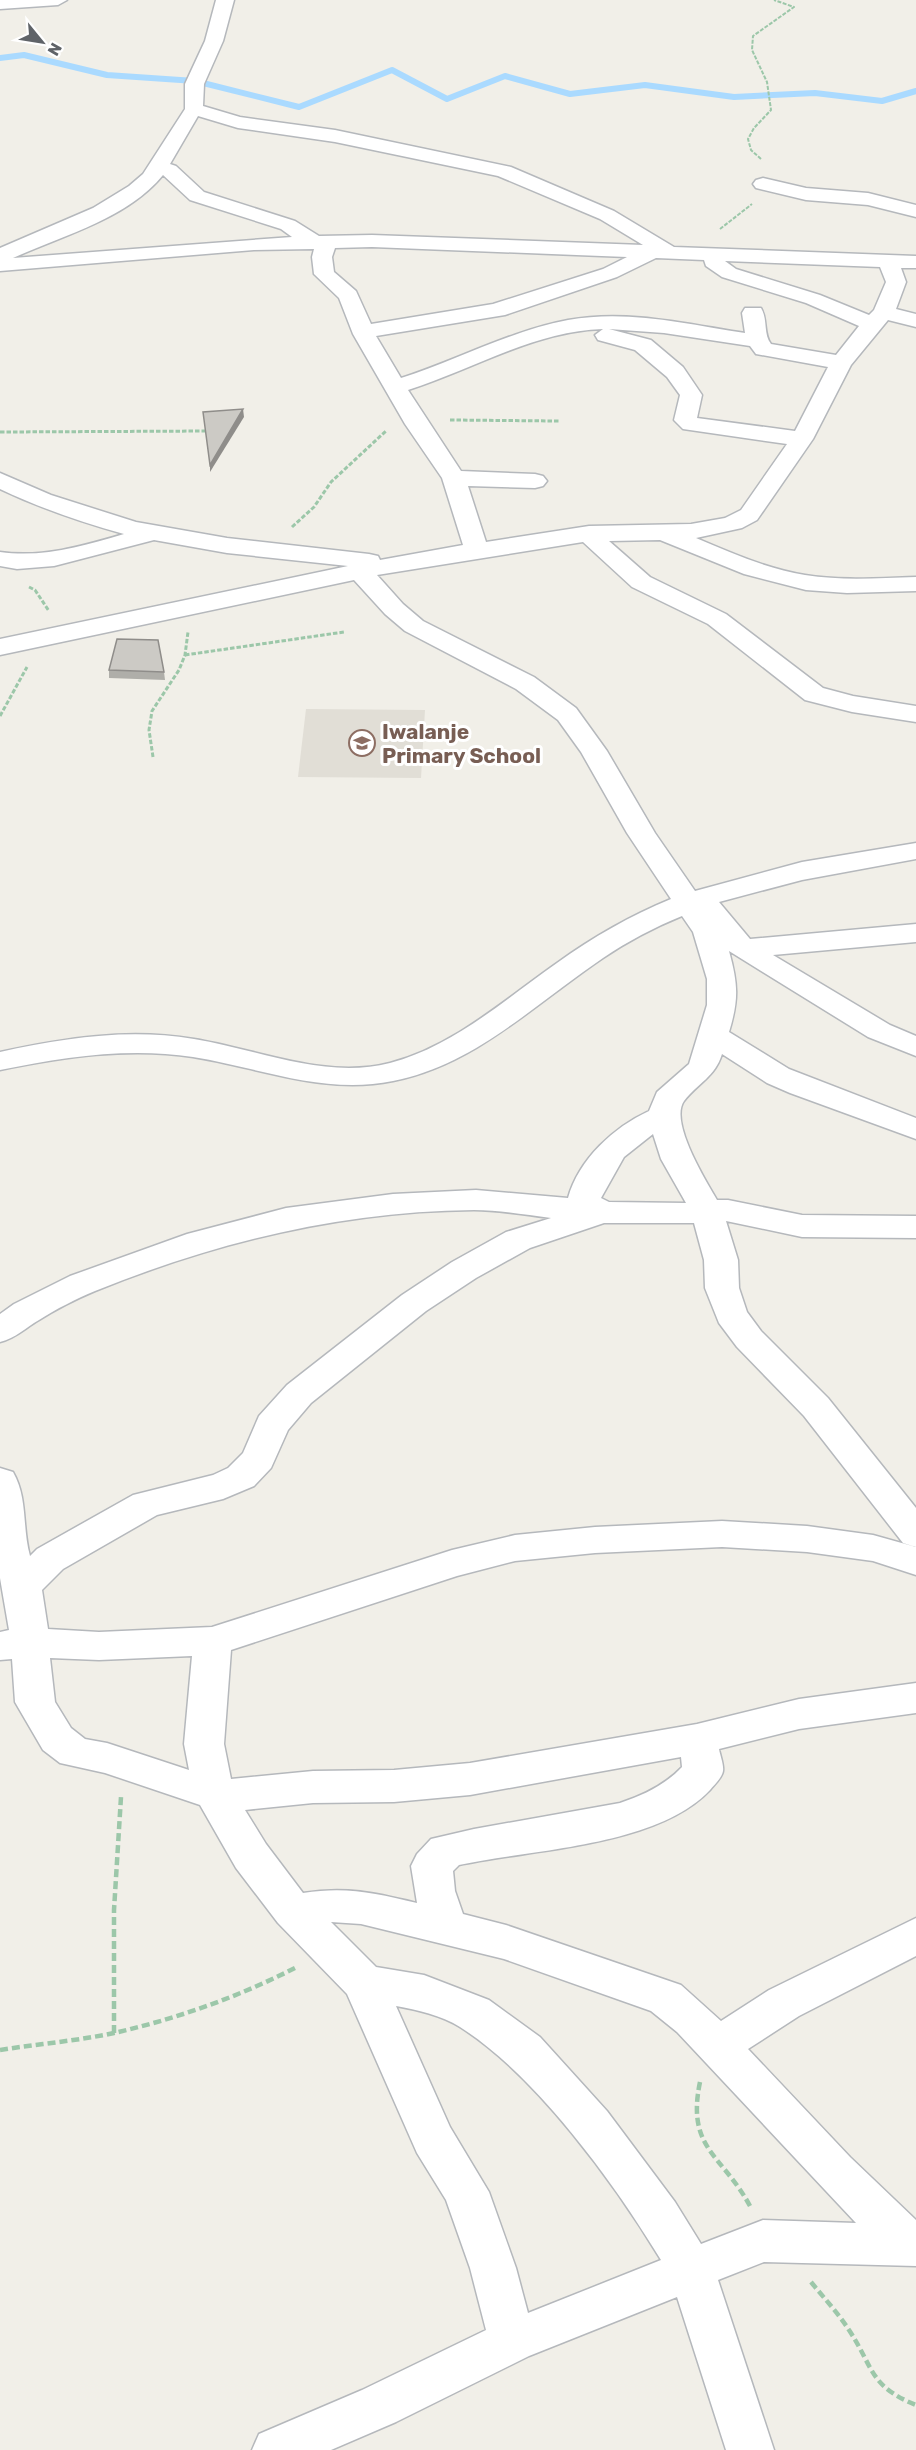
<svg xmlns="http://www.w3.org/2000/svg" width="916" height="2450" viewBox="0 0 916 2450" font-family="Rubik,sans-serif">
<style>
.education{fill:#e1ded6}
.lines{fill:none;stroke-linecap:round;stroke-linejoin:round}
.stream{stroke:#aadaff;stroke-width:6}
.minor-casing{stroke:#b5b8bc;stroke-width:3}
.path-far2{stroke:#9cc7a9;stroke-width:2;stroke-dasharray:4 1.5;stroke-linecap:butt}
.path-far1{stroke:#9cc7a9;stroke-width:3;stroke-dasharray:4.5 2;stroke-linecap:butt}
.path{stroke:#9cc7a9;stroke-width:4.5;stroke-dasharray:8 4;stroke-linecap:butt}
.minor{fill:#fff;fill-rule:evenodd}
.wall{fill:#afaea9}
.shaded-wall{fill:#8f8d8a}
.building{fill:#cccac5;stroke:#8f8d8a;stroke-width:1.5}
.labels{text-anchor:middle;dominant-baseline:central;stroke-width:6;stroke-linejoin:round;paint-order:stroke}
.education-label{font-size:21px;font-weight:bold;fill:#785e54;stroke:#fff;text-anchor:start}
</style>
<rect width="100%" height="100%" fill="#f1efe8"/>
<path class="education" d="M306,709l119,1 -4,68 -123,-1z"/>
<g class="lines">
<path class="stream" d="M0,58l24,-3 83,20 88,6 104,26 93,-37 55,29 58,-23 65,18 75,-9 89,12 81,-4 67,8 34,-10"/>
<defs>
<g id="minor">
<path d="M0,0h67l-9,5 -58,4z"/>
<path d="M216,0h18l-11,41 -19,43 -1,22 37,11 95,13 176,37 103,44 60,36 242,9v12h-15l5,14 -10,27 20,5v13l-28,-7 -37,45 -38,74 -56,81 -15,8 -46,10c35,15 72,31 109,37 37,6 74,3 111,2v14l-69,2 -41,-3 -62,-16 -84,-34 -51,1 41,36 76,37 97,74 30,8 63,10v16l-64,-10 -47,-12 -97,-76 -76,-37 -49,-45 -206,33 26,29 20,17 111,56 42,31 31,43 48,82 40,58 107,-29 114,-19v16l-114,21 -83,22 31,37 166,-15v18l-143,13 117,70 26,11v20l-48,-19 -139,-86c9,33 10,48 0,81l60,37 127,49v21l-126,-46 -23,-10 -45,-29c-7,23 -24,29 -38,47 -15,21 22,80 33,99h11l74,15 114,1v22l-114,-1 -76,-16 12,39 1,28 8,24 14,19 67,67 88,110v39l-13,-4 -99,-127 -67,-69 -18,-24 -14,-35 -1,-28 -10,-37h-90l-74,25 -54,30 -50,33 -115,92 -23,27 -17,38 -17,18 -31,13 -66,16 -94,54 -21,21 6,39 51,3 113,-5 240,-77 63,-15 80,-8 127,-6 85,5 66,9 43,12v28l-43,-14 -66,-9 -85,-5 -127,6 -80,8 -58,15 -226,74 -7,94 7,35 82,-8 81,-1 76,-7 227,-39 102,-25 117,-16v30l-117,16 -80,20c1,6 5,16 4,22 -1,7 -9,14 -13,19 -54,57 -178,59 -251,75l-6,6 2,20 8,23 43,11 175,60 40,36 48,-31 147,-72v38l-117,60 -51,33 102,108 66,63v46l-152,-4 -46,18 56,170h-48l-49,-153 -148,59 -133,66 -65,28h-79l7,-16 103,-44 124,-60 -16,-62 -24,-68 -29,-47 -70,-159 -69,-71 -42,-55 -36,-63 -95,-32 -45,-10 -17,-13 -28,-48 -3,-43 -12,1v-28l9,-2 -9,-52v-110l13,4c15,26 9,56 17,84l7,-7 96,-54 80,-20 15,-7 15,-15 16,-37 28,-31 115,-90 50,-33 54,-30 45,-14c-25,-3 -51,-8 -77,-8 -131,1 -258,32 -379,81 -19,8 -39,18 -56,29 -14,8 -23,18 -39,22v-28l14,-10 56,-28 117,-42 99,-26 107,-14 83,-4 92,8c11,-39 46,-71 81,-87l8,-19 32,-28 18,-59v-26l-14,-47 -11,-16c-27,11 -54,25 -79,42 -67,45 -128,107 -210,123 -69,14 -132,-13 -200,-24 -65,-10 -129,0 -193,13v-18c64,-14 128,-24 194,-13 63,10 131,41 196,24 64,-17 114,-63 167,-100 36,-26 73,-47 114,-64l-44,-66 -46,-81 -23,-32 -42,-31 -111,-58 -20,-17 -31,-34 -354,75v-16l348,-73 -121,-13 -73,-13 -100,26 -37,3 -17,-3v-14c43,6 83,-6 124,-18 -43,-12 -84,-26 -124,-45v-16l51,22 85,27 91,16 142,16 9,2 2,4 83,-15 -21,-67 -37,-54 -52,-90 -14,-36 -25,-24 -2,-17 2,-8 -60,1 -254,21v-23l93,-40 36,-22 14,-12 42,-65v-25l20,-43zM198,116l40,12 97,14 163,34 102,43 43,26 -271,-10 -53,1 -24,-15 -91,-29 -28,-26 -6,-2zM163,175l27,25 91,29 11,8 -279,21c51,-23 114,-39 150,-83zM372,247l255,10 -24,12 -110,35 -122,20 -15,-33 -22,-19 -2,-15 3,-9zM656,258l48,2 2,6 16,11 84,26 53,23 -23,29 -65,-11c-8,-10 -3,-25 -10,-36h-16l-3,5 3,20c-58,-9 -118,-24 -177,-13 -58,11 -111,40 -167,58l-25,-42 129,-21 112,-38zM725,261l155,6 6,15 -12,28 -5,5 -49,-20 -84,-26zM603,329l-8,6 3,5 37,10 32,27 13,18 -6,25 9,9 104,15 -46,66 -16,8 -34,6 -102,2 -103,16 -18,-56 67,2 8,-2 4,-5 -4,-5 -8,-2 -74,-3 -53,-81c64,-20 126,-59 195,-61zM609,329l55,4 86,13 6,8 72,13 -33,64 -98,-13 5,-23 -19,-28 -32,-27zM653,1134l8,25 25,44 -77,-1 -8,-4 23,-41zM192,1656l-8,88 5,26 -82,-27 -22,-4 -14,-11 -16,-26 -5,-44 49,2zM681,1757l1,10c-17,18 -38,28 -62,36l-146,26 -43,10 -14,15 -6,12 6,37c-42,-10 -71,-17 -114,-10l-37,-49 -21,-34 68,-7 81,-1 76,-7zM331,1922l30,2 143,35 147,52 26,21 179,191 -93,-3 -62,24 -26,-42 -68,-91 -67,-74 -51,-37 -65,-25 -48,-8zM396,2006c21,4 45,9 64,21 76,48 155,157 201,233l-133,53 -12,-45 -27,-76 -39,-65z"/>
<path d="M763,178l43,10 62,5 48,12v12l-48,-12 -62,-5 -50,-12 -3,-4 3,-4z"/>
</g>
</defs>
<use href="#minor" class="minor-casing"/>
<g class="path-far2">
<path d="M761,159l-10,-9 -3,-11 6,-11 17,-18 -4,-28 -15,-32 1,-14 41,-29 -20,-7"/>
<path d="M720,229l32,-25"/>
</g>
<g class="path-far1">
<path d="M450,420l109,1"/>
<path d="M0,432l209,-1"/>
<path d="M292,527l22,-20 17,-25 56,-52"/>
<path d="M29,587l6,3 14,21"/>
<path d="M185,655l159,-23"/>
<path d="M0,716l27,-49"/>
<path d="M153,757l-4,-27 3,-19 27,-41 6,-15 3,-23"/>
</g>
<g class="path">
<path d="M114,2033v-123l7,-113"/>
<path d="M0,2050c38,-6 76,-9 114,-17 62,-14 124,-36 181,-65"/>
<path d="M700,2082c-14,67 22,72 50,124"/>
<path d="M811,2282c13,16 27,31 38,48 25,38 20,56 67,75"/>
</g>
<use href="#minor" class="minor"/>
</g>
<path class="wall" d="M109,670l55,2 1,8 -56,-2z"/>
<path class="shaded-wall" d="M243,409l1,8 -34,55v-7z"/>
<g class="building">
<path d="M243,409l-33,56 -7,-53z"/>
<path d="M117,639l41,1 6,32 -55,-2z"/>
</g>
<defs>
<symbol id="school-ring" viewBox="-11 -11 22 22"><circle r="9.5" fill="#fff" stroke="#8d6e63" stroke-width="1.5"/><path d="M0-5L7-2L0 1L-7-2ZM-4 1L0 2.5L4 1V4Q0 6-4 4Z" fill="#8d6e63"/></symbol>
</defs>
<g fill-rule="evenodd">
<use href="#school-ring" x="347" y="728" width="30" height="30"/>
</g>
<g class="labels">
<g class="education-label">
<text x="382" y="731">Iwalanje<tspan x="382" dy="24">Primary School</tspan></text>
</g>
</g>
<g transform="translate(42 42) rotate(120)" stroke="#ffffff" stroke-width="4.5" paint-order="stroke">
<path d="M0-4.5L10 22L0 15L-10 22Z" fill="#5f6368"/>
<text y="-9" font-size="16" font-weight="bold" text-anchor="middle" fill="#5f6368">N</text>
</g>
</svg>
